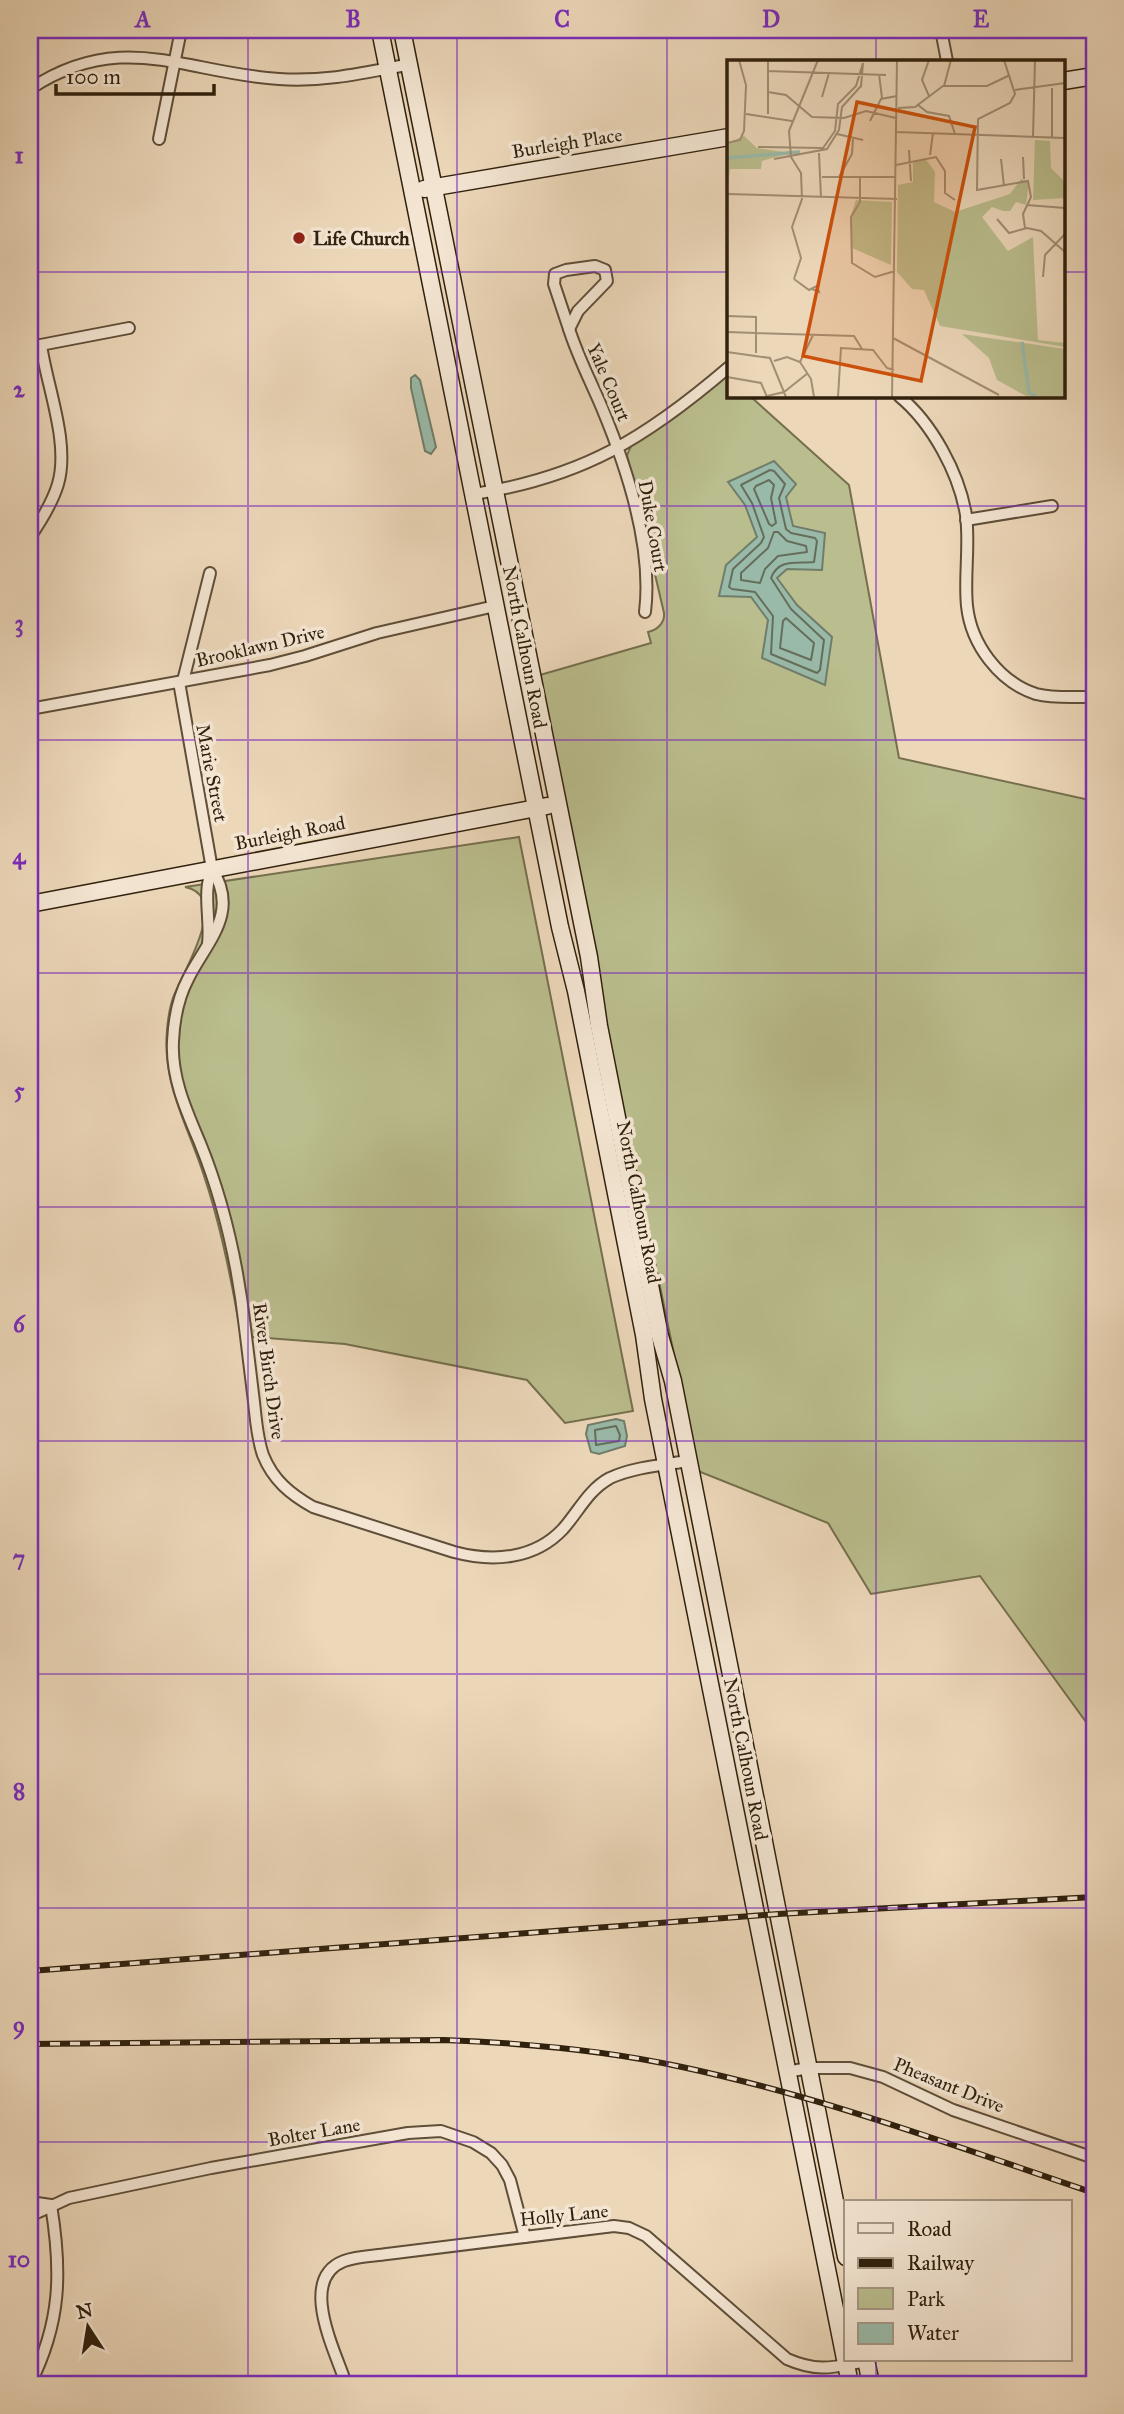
<svg xmlns="http://www.w3.org/2000/svg" width="1124" height="2414" viewBox="0 0 1124 2414" font-family="'IM FELL Great Primer',serif">
<style>
.green{fill:#babd8d;stroke:#756f4d;stroke-width:2}
.water{fill:#9abaa9;stroke:#707d6b;stroke-width:2}
.lines{fill:none;stroke-linecap:round;stroke-linejoin:round}
.shore{stroke:#656e5b;stroke-width:2}
.street-casing{stroke:#5f4e38;stroke-width:14}
.secondary-casing{stroke:#30210d;stroke-width:19}
.street{stroke:#f3e5d2;stroke-width:10}
.secondary{stroke:#f3e5d2;stroke-width:16}
.rail-casing{stroke:#30210d;stroke-width:6}
.rail{stroke:#f3e5d2;stroke-width:3.5;stroke-dasharray:10;stroke-linecap:butt}
.grid{fill:none;stroke:#7b2cbf;stroke-width:2;stroke-opacity:0.55}
.poi-dot{fill:#8f2418;stroke:#f3e5d2;stroke-width:2.5}
.labels{text-anchor:middle;dominant-baseline:central;stroke-width:7;stroke-linejoin:round;paint-order:stroke}
.street-label{font-size:19px;fill:#30210d;stroke:#f3e5d2}
.poi-label{font-size:19px;font-weight:bold;fill:#30210d;stroke:#f3e5d2;text-anchor:start}
.inset-river{fill:none;stroke:#9abaa9;stroke-width:3.5}
.inset-road{fill:none;stroke:#a18e74;stroke-width:2}
.view{fill:#cc510c;fill-opacity:0.15;stroke:#cc510c;stroke-width:3.5}
.inset-edge{fill:none;stroke:#30210d;stroke-width:3.5}
.neatline{fill:none;stroke:#7b2cbf;stroke-width:2.5}
.grid-label{font-size:23px;text-anchor:middle;font-weight:bold;fill:#7b2cbf}
</style>
<rect width="100%" height="100%" fill="#ecd7b9"/>
<filter id="stains"><feTurbulence type="fractalNoise" baseFrequency=".00286" numOctaves="4"/><feColorMatrix values="0 0 0 0 .2 0 0 0 0 .09 0 0 0 0 .02 0 0 0 .5 -.17"/></filter>
<radialGradient id="worn" r=".72"><stop offset=".6" stop-color="#630" stop-opacity="0"/><stop offset="1" stop-color="#630" stop-opacity=".3"/></radialGradient>
<g class="green">
<path d="M727,375l2,21h21l99,89 50,273 195,43v932l-114,-157 -109,18 -43,-71 -130,-52 -92,-447 -66,-349 111,-32 -3,-11c9,-2 17,-9 16,-19l-37,-158 4,-9 46,-30z"/>
<path d="M519,837l114,574 -68,12 -38,-43 -182,-36 -104,-8c-9,-54 -19,-106 -36,-157 -16,-52 -43,-93 -38,-149 1,-12 3,-26 8,-37 9,-23 56,-97 10,-106z"/>
</g>
<g class="water">
<path d="M415,375l5,5 16,67 -5,7 -6,-3 -14,-63v-10z"/>
<path d="M774,461l22,23 -10,13 7,29 32,7 -3,37 -35,-1 -10,9 20,27 35,32 -7,48 -63,-27 6,-38 -17,-23 -32,-1 7,-31 31,-28 -12,-32 -17,-23z"/>
<path d="M616,1419l8,2 3,15 -2,10 -26,8 -8,-2 -5,-18 2,-9z"/>
</g>
<g class="lines">
<g class="shore">
<path d="M770,470l4,1 11,13 -6,14 7,31 5,4 24,5 2,3 -3,21c-18,2 -35,-4 -43,16l20,31 33,31 -4,30 -3,3 -46,-19 2,-38 -18,-24 -23,-3 -3,-2 4,-18 28,-26 3,-6 -12,-34 -11,-18z"/>
<path d="M769,480l5,5 -3,13 5,25 -4,3 -3,-2 -15,-35 2,-3z"/>
<path d="M774,532h4l9,9 19,5 1,6 -29,4 -13,13 -5,14 -19,-3v-7l27,-25z"/>
<path d="M786,618l28,25 -3,17 -31,-12 3,-27z"/>
<path d="M616,1426l4,9 -1,6 -23,4 -1,-15z"/>
</g>
<defs>
<g id="street">
<path d="M941,30l6,31"/>
<path d="M30,89c92,-61 154,-16 249,-10 42,3 80,-5 122,-13"/>
<path d="M159,139l22,-109"/>
<path d="M595,266l10,4 2,11 -29,30 -9,18 -15,-45 1,-10 11,-4z"/>
<path d="M569,329c9,28 22,53 33,79 25,60 51,139 43,204"/>
<path d="M30,347l99,-19"/>
<path d="M899,396c33,27 60,77 67,119 4,31 -2,61 1,91 4,38 32,76 69,88 16,4 32,3 48,3"/>
<path d="M474,494c109,-17 172,-56 255,-127"/>
<path d="M966,520l86,-14"/>
<path d="M30,537c11,-16 22,-33 28,-53 12,-41 -11,-97 -17,-139"/>
<path d="M183,681l27,-108"/>
<path d="M179,682l33,187c28,44 -5,72 -24,110 -10,19 -14,41 -15,62 -2,36 13,69 27,102 24,59 38,123 45,185 3,25 6,50 9,74 2,18 3,36 9,53 10,25 27,39 50,52l141,45c38,10 80,8 109,-23 16,-18 25,-39 47,-51 24,-11 53,-13 78,-17"/>
<path d="M30,709l240,-44 35,-9 72,-23 118,-27"/>
<path d="M208,944c3,-25 -6,-51 4,-75"/>
<path d="M787,2072l21,-4h42l33,9 70,33 141,48"/>
<path d="M30,2202l21,3"/>
<path d="M30,2216l39,-18 142,-30 197,-35 33,-2 32,11 18,11 11,12 8,15 15,57"/>
<path d="M30,2384c31,-61 32,-112 21,-179"/>
<path d="M346,2384c-10,-32 -49,-105 -2,-123 13,-5 29,-5 43,-7l227,-28 15,2 17,8 141,123c32,14 47,8 79,2"/>
</g>
<g id="secondary">
<path d="M380,30l180,897 16,64 68,344 9,64 197,985"/>
<path d="M402,30l187,927 10,69 61,310 13,45 173,876"/>
<path d="M1063,81l31,-5"/>
<path d="M424,189l305,-52"/>
<path d="M30,904l517,-98"/>
<path d="M866,2360l5,24"/>
</g>
</defs>
<use href="#street" class="street-casing"/>
<use href="#secondary" class="secondary-casing"/>
<use href="#street" class="street"/>
<use href="#secondary" class="secondary"/>
<defs>
<g id="rail">
<path d="M30,1971l748,-57 316,-17"/>
<path d="M30,2044l414,-4c79,3 160,10 238,27 141,30 276,80 412,126"/>
</g>
</defs>
<use href="#rail" class="rail-casing"/>
<use href="#rail" class="rail"/>
</g>
<path class="grid" d="M248,30v2354M457,30v2354M667,30v2354M876,30v31M30,272h699M1063,272h31M876,396v1806M30,506h1064M30,740h1064M30,973h1064M30,1207h1064M30,1441h1064M30,1674h1064M30,1908h1064M30,2142h1064M876,2360v24"/>
<circle class="poi-dot" cx="299" cy="238" r="7"/>
<g class="labels">
<g class="street-label">
<text transform="translate(567 143) rotate(-9)">Burleigh Place</text>
<text transform="translate(609 382) rotate(67)">Yale Court</text>
<text transform="translate(653 526) rotate(80)">Duke Court</text>
<text transform="translate(260 646) rotate(-13)">Brooklawn Drive</text>
<text transform="translate(525 647) rotate(79)">North Calhoun Road</text>
<text transform="translate(212 773) rotate(79)">Marie Street</text>
<text transform="translate(290 833) rotate(-11)">Burleigh Road</text>
<text transform="translate(639 1202) rotate(79)">North Calhoun Road</text>
<text transform="translate(269 1371) rotate(82)">River Birch Drive</text>
<text transform="translate(746 1759) rotate(79)">North Calhoun Road</text>
<text transform="translate(949 2085) rotate(22)">Pheasant Drive</text>
<text transform="translate(314 2132) rotate(-10)">Bolter Lane</text>
<text transform="translate(564 2215) rotate(-6)">Holly Lane</text>
</g>
<g class="poi-label">
<text x="313" y="238">Life Church</text>
</g>
</g>
<g transform="translate(727 60)">
<rect width="338" height="338" fill="#ecd7b9"/>
<path d="M17,76l13,12 33,5 -28,8 -1,8h-31l-1,9 -2,-35zM308,80l15,1 1,27 14,14v16l-32,2zM198,98l10,14 -1,30 21,10 55,-18 11,-15 8,3 -3,23 -10,-3 -6,9h-7l-11,-4 -10,10 26,34 25,-14 5,103 27,3v4l-125,-21 -16,-36 -12,-1 -15,-17 1,-87 15,-3v-19zM129,140l36,2 -1,63 -39,-17 -2,-30zM235,274l103,15v48h-37l-31,-17 -8,-22z" fill="#babd8d"/>
<path class="inset-river" d="M0,98l73,-6M295,282l7,50 7,5"/>
<path class="inset-road" d="M41,0v54M202,0l-7,20 7,16M277,0l11,34 -5,9 -32,16 -1,71 51,-9 3,16 -8,17 2,14M41,11l118,4M152,14l3,24M217,26l7,-26M288,30l50,-7M41,32l18,3 26,22 32,1 22,-7 30,7M95,37l7,-24M191,45l9,7 22,4 6,18M171,48l17,-1 28,-21h44l23,-11M19,54l46,7M143,61l11,-22 16,-3M169,72l169,6M110,74l26,6M306,77l2,-77M325,78v-50M0,83l13,-3 4,-9 2,-46 -7,-25M31,87l65,1 12,-17 3,-27 18,-18 7,-23M182,90l2,31M92,93l2,45M203,95l3,-22M296,97l1,22M47,99l53,-10 12,-19 3,-23 19,-21 2,-23M274,99l3,27M169,105l40,-8 9,14v22l10,7M95,117h73M112,117l13,-23 1,-15M133,118v24l-9,15 1,46 23,14 20,-6M0,134l170,5M300,145l38,3M270,159l12,14 18,-5 14,3 24,21M316,217l2,-22 20,-21M67,219l7,-21 -9,-31 10,-28 -1,-26 -10,-16 -2,-26 29,-71M67,219l15,11 8,-4 2,6 -7,-3M0,256l29,1v36M0,272l29,1M29,273l98,3 8,13M166,278l106,57M0,292l43,6 16,39M47,301l13,-4 13,5 11,17 3,18M73,302l13,-27M0,317l34,6 6,14M40,336l17,-4 24,-19M111,337l3,-49 32,2 14,18 7,2M165,337l5,-337"/>
<path class="view" d="M130,42l118,25 -54,254 -118,-25z"/>
<rect width="338" height="338" class="inset-edge"/>
</g>
<rect width="1124" height="2414" fill="none" stroke="#ecd7b9" stroke-width="77"/>
<rect x="844" y="2200" width="228" height="161" fill="#f3e5d2" stroke="#a59783" stroke-width="2"/>
<rect x="858" y="2223" width="35" height="10" fill="#f3e5d2" stroke="#a59783" stroke-width="2"/>
<text x="907" y="2236" font-size="21" fill="#30210d">Road</text>
<rect x="858" y="2258" width="35" height="10" fill="#30210d" stroke="#a59783" stroke-width="2"/>
<text x="907" y="2270" font-size="21" fill="#30210d">Railway</text>
<rect x="858" y="2288" width="35" height="21" fill="#babd8d" stroke="#a59783" stroke-width="2"/>
<text x="907" y="2306" font-size="21" fill="#30210d">Park</text>
<rect x="858" y="2323" width="35" height="21" fill="#9abaa9" stroke="#a59783" stroke-width="2"/>
<text x="907" y="2340" font-size="21" fill="#30210d">Water</text>
<g transform="translate(88 2327) rotate(348)" stroke="#f3e5d2" stroke-width="5" paint-order="stroke">
<path d="M0-5L12 26L0 18L-12 26Z" fill="#30210d"/>
<text y="-10" font-size="19" font-weight="bold" text-anchor="middle" fill="#30210d">N</text>
</g>
<path d="M56 84v10h158v-10" fill="none" stroke="#30210d" stroke-width="3.5"/>
<text x="66" y="84" font-size="21" fill="#30210d" stroke="#f3e5d2" stroke-width="5" paint-order="stroke">100 m</text>
<rect x="38" y="38" width="1048" height="2338" class="neatline"/>
<g class="grid-label">
<text x="143" y="27">A</text>
<text x="353" y="27">B</text>
<text x="562" y="27">C</text>
<text x="771" y="27">D</text>
<text x="981" y="27">E</text>
<text x="19" y="163">1</text>
<text x="19" y="397">2</text>
<text x="19" y="631">3</text>
<text x="19" y="864">4</text>
<text x="19" y="1098">5</text>
<text x="19" y="1332">6</text>
<text x="19" y="1566">7</text>
<text x="19" y="1799">8</text>
<text x="19" y="2033">9</text>
<text x="19" y="2267">10</text>
</g>
<rect width="100%" height="100%" filter="url(#stains)"/>
<rect width="100%" height="100%" fill="url(#worn)"/>
</svg>
